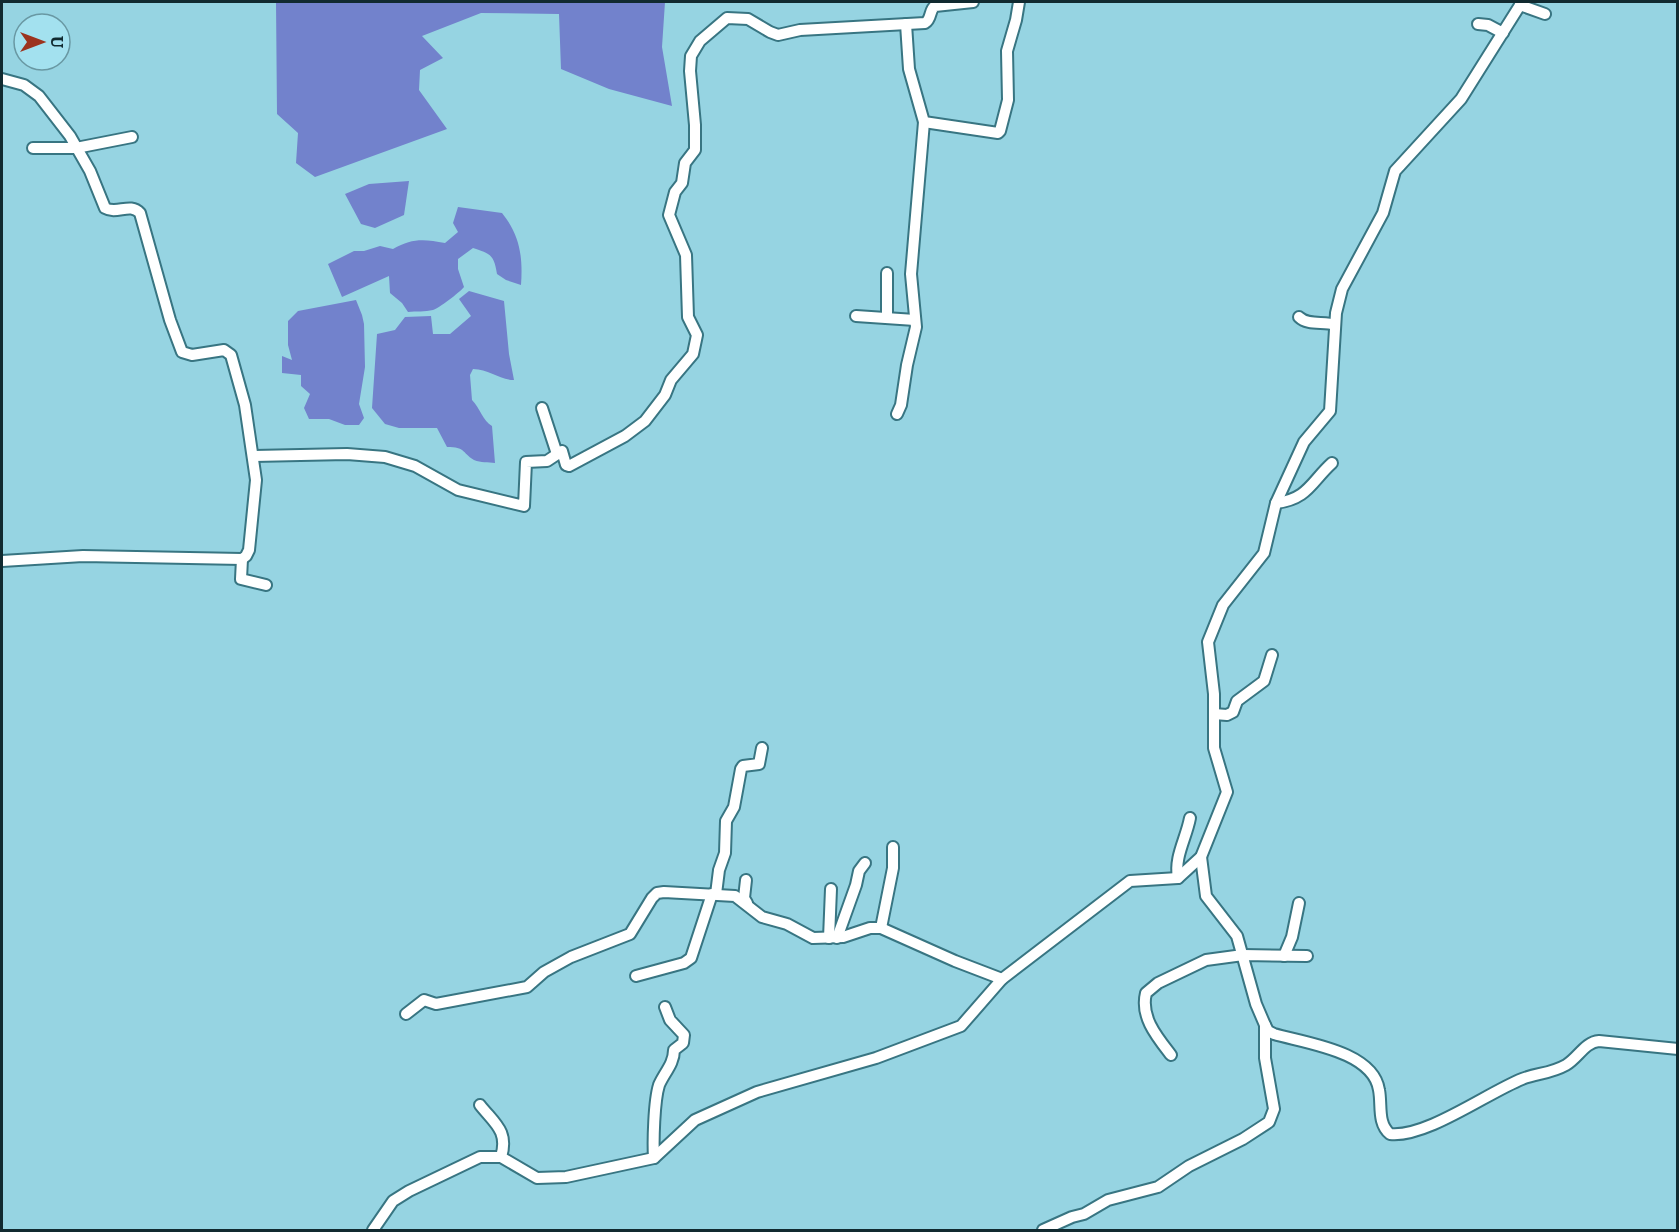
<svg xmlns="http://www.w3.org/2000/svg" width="1679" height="1232" viewBox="0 0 1679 1232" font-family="Literata,serif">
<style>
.forest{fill:#7282cc}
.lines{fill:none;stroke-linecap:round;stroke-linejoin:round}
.minor-casing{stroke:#387582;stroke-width:14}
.minor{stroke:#fff;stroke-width:10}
</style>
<rect width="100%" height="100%" fill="#96d4e2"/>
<g class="forest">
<path d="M276,2h389l-3,45 10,59 -63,-17 -48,-20 -2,-55 -78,-1 -59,23 21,22 -23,12 -1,20 28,39 -132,48 -19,-14 2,-30 -21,-19z"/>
<path d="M409,181l-5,34 -29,13 -14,-4 -16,-30 24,-10z"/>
<path d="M458,207l44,6c18,22 21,44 19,72l-15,-5 -9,-6c-3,-19 -6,-20 -24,-26l-15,11v10l6,18c-5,6 -25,21 -31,23 -8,2 -17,1 -25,2l-6,-9 -12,-10 -1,-17 -47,21 -14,-33 26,-13h10l16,-5 13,3c19,-11 31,-10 52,-6l13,-11 -5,-9z"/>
<path d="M469,291l35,10 5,53 5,26c-15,0 -25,-11 -41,-11l-3,6 2,25c8,8 11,21 20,26l3,37c-7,-1 -14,0 -21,-3 -13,-8 -8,-13 -27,-13l-10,-19h-38l-14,-4 -13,-16 5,-74 18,-4 10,-13 26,-1 2,18h17l21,-18 -12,-17z"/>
<path d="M356,300l6,15 2,9 1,43 -6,37 5,14 -5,7h-14l-16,-6h-20l-5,-11 6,-14 -9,-8v-11l-19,-2v-17l10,4 -4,-15v-24l10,-10z"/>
</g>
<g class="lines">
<defs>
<g id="minor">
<path d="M1520,5l25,9"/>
<path d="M906,24l3,45 15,53 74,11 2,-2 8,-31 -1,-49 9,-31 3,-18"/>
<path d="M1478,24l10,1 15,8"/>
<path d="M2,79l22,6 15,11 31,40 20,35 15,37c12,7 25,-6 35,5l30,107 12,32 10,3 32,-5 7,5 14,50 11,75 -7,70 -3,6 -4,3 -159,-3 -81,5"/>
<path d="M33,148h43l56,-11"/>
<path d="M856,316l59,4"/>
<path d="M1299,317c9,9 25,4 36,8"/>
<path d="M887,318v-45"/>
<path d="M542,408l15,46"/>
<path d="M897,414l4,-9 6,-40 9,-38 -5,-53 13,-152"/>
<path d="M253,456l94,-2 38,3 30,9 43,24 66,16 2,-44 21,-1 15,-10 4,14 3,1 56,-30 20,-15 20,-26 6,-15 22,-26 4,-19 -9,-18 -2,-62 -17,-40 6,-23 7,-9 3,-20 10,-13v-25l-5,-54 1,-15 9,-15 27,-23 21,1 22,13 8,3 22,-5 125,-7c7,-4 4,-13 10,-17l38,-4"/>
<path d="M1276,503c32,-4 35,-21 56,-40"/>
<path d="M242,559l-1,20 25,6"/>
<path d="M1214,714l13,1 6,-3 4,-11 27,-20 8,-26"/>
<path d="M1201,857l5,39 31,40 19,68 9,21 3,6 6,3c31,9 99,17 105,56 3,15 -2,33 11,44 36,4 97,-41 132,-55 15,-6 28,-5 44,-14 12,-7 19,-23 33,-24l79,8"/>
<path d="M1178,878c-4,-21 8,-39 12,-60"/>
<path d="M746,880l-2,18 3,5"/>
<path d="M716,894l3,-24 6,-17 1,-32 8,-14 7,-38 2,-3 16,-2 3,-16"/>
<path d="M881,928l12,-60v-21"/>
<path d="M829,938l2,-49"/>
<path d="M837,938l19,-53 3,-14 6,-8"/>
<path d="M1284,956l8,-19 7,-34"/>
<path d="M636,976l48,-13 7,-5 21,-64"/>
<path d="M406,1014l18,-14 12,4 91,-17 17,-15 27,-15 59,-23 22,-36 5,-5 7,-1 71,4 27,21 25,7 26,14 30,-1 27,-9h11l74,33 47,18"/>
<path d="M1171,1055c-14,-18 -31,-38 -25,-62l12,-10 48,-23 37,-5 64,1"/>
<path d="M480,1105c14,18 29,26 21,52"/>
<path d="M654,1158c-1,-16 0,-57 5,-73 5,-12 15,-21 15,-35l9,-7 1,-8 -14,-15 -5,-13"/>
<path d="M373,1230l20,-29 16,-10 71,-34h21l36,21 29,-1 88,-19 41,-38 62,-28 119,-34 85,-32 41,-47 128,-98 48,-3 23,-21 26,-65 -13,-44v-54l-6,-52 15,-37 41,-52 12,-50 28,-61 26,-31 6,-98 6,-24 41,-76 12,-42 66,-72 61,-97"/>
<path d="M1043,1230l29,-13 12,-3 24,-14 50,-13 31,-21 54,-27 26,-17 5,-13 -9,-51v-33"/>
</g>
</defs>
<use href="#minor" class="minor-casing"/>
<use href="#minor" class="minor"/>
</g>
<rect width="1679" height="1232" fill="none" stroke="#112a30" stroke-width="6"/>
<g transform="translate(42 42) rotate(90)"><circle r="28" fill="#a3e1ef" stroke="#6998a3" stroke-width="1.5"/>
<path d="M0-4.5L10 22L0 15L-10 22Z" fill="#9c331e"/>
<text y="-9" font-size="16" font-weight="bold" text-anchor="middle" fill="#112a30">U</text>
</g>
</svg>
